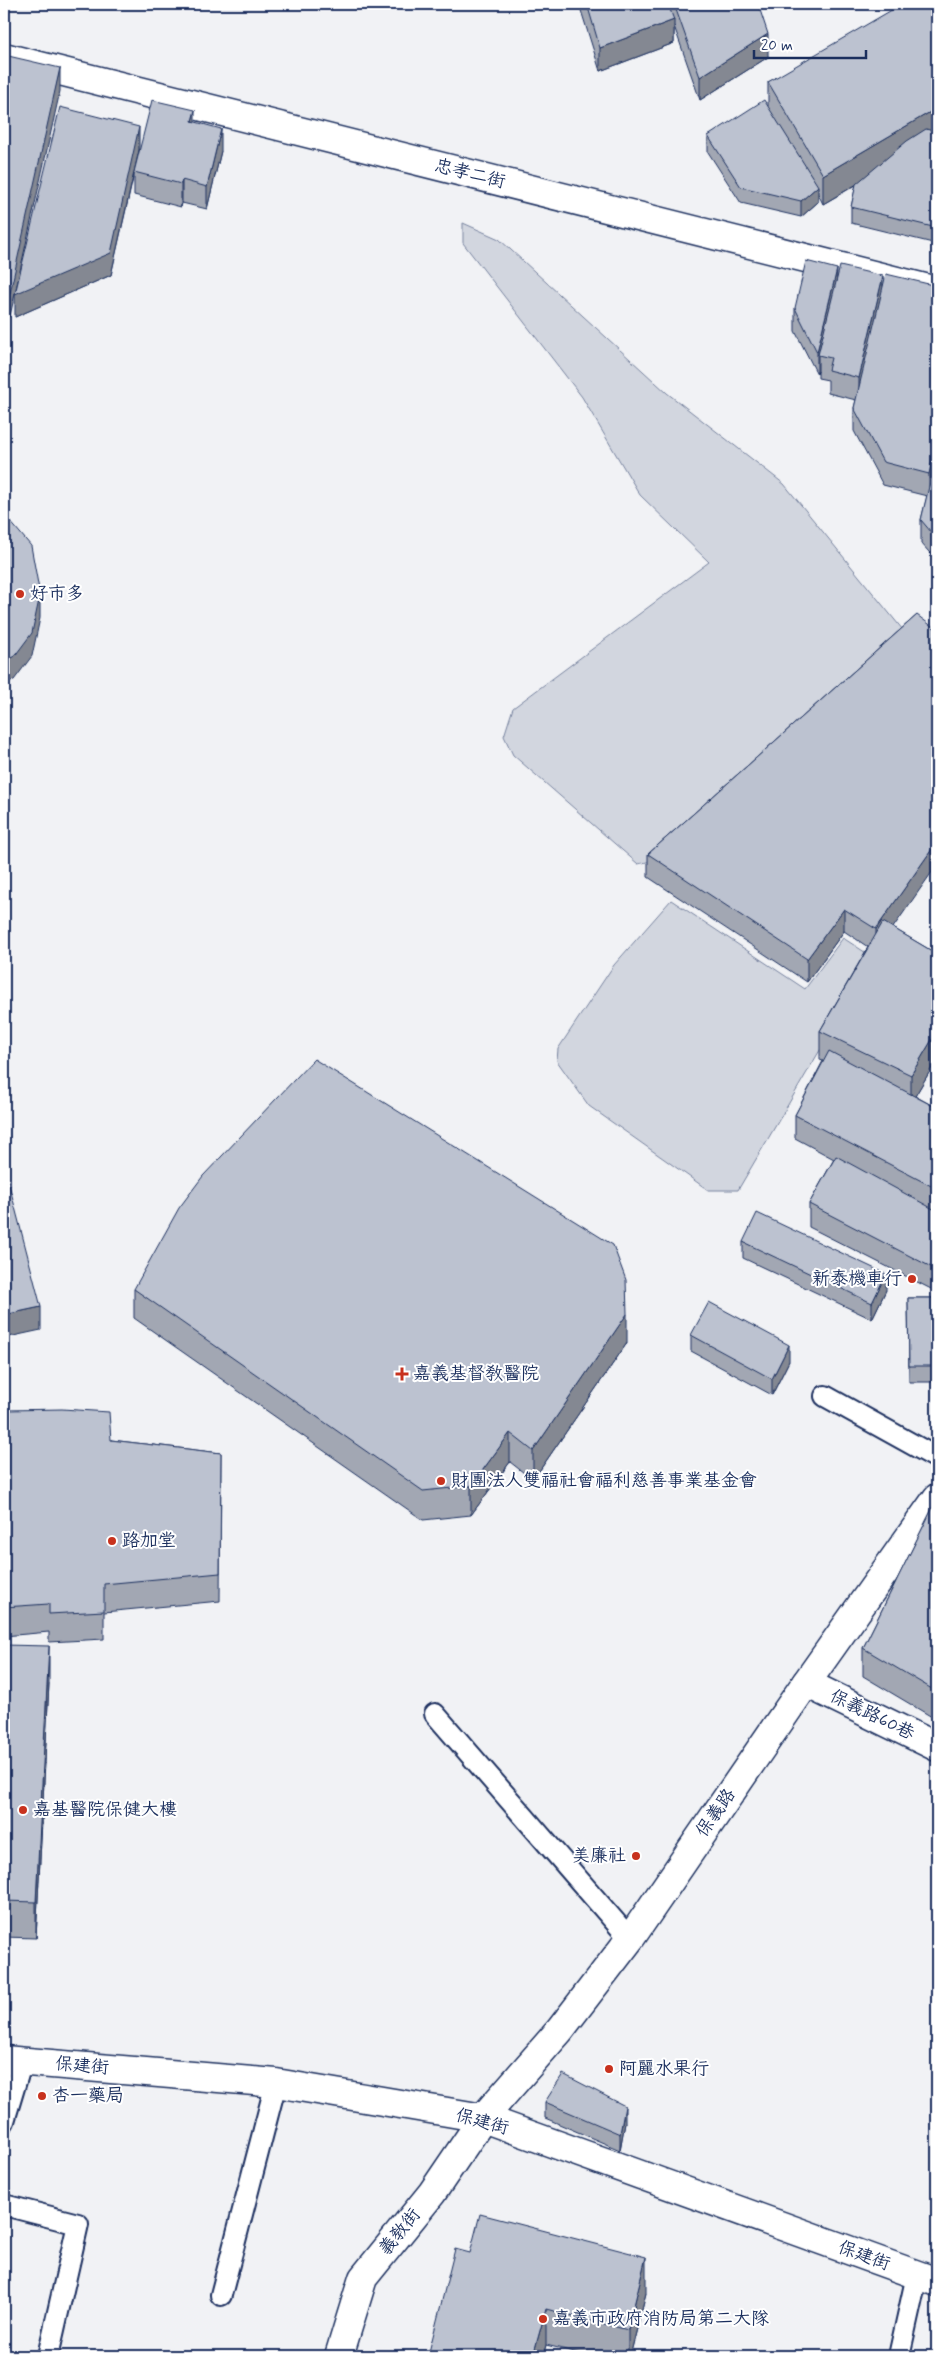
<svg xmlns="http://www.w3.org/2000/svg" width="941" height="2360" viewBox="0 0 941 2360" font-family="Mynerve,'LXGW WenKai TC',sans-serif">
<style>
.green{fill:#d2d6df;stroke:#76829e}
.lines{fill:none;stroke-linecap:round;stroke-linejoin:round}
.service-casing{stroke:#1b2f5e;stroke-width:24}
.minor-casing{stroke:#1b2f5e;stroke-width:31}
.service{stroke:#fff;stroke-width:20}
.minor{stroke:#fff;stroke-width:28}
.wall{fill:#a2a7b3;stroke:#1b2f5e}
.shaded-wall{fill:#848892;stroke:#1b2f5e}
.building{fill:#bcc2d0;stroke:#1b2f5e}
.poi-dot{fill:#c8321e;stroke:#fff;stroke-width:2}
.labels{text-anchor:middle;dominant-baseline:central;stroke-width:4;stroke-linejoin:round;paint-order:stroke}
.street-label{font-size:18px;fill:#1b2f5e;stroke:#fff}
.poi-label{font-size:18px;fill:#1b2f5e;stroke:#fff;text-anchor:start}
</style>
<rect width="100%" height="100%" fill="#f1f2f5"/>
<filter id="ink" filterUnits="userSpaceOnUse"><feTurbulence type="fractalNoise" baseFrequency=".02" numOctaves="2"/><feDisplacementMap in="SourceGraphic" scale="10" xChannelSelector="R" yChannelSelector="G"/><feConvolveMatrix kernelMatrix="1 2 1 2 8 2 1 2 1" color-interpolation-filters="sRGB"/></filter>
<g filter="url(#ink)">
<g class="green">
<path d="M463,223l36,16 168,154 117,91 119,146 -252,231 -13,3 -125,-109 -9,-19 9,-28 196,-146 -69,-67 -58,-98 -119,-154z"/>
<path d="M671,900l134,89 38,-51 31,20 -136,232h-30l-119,-84 -32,-45 1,-12 56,-84z"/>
</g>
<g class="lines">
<defs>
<g id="service">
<path d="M825,1396l112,62"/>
<path d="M435,1714l195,225"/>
<path d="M4,2121l18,-60"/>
<path d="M4,2205l74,19 -30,132"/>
<path d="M221,2295l55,-212"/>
<path d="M899,2356l18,-81"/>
</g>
<g id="minor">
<path d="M4,57l933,234"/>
<path d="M806,1683l131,64"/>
<path d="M4,2060l272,23 207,35 454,164"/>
<path d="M339,2356l24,-78 69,-85 51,-75 77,-88 70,-91 176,-256 131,-185"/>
</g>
</defs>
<use href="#service" class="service-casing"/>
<use href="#minor" class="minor-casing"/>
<use href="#service" class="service"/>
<use href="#minor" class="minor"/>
</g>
<g class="wall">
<path d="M579,4h179l10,53 -68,43 -26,-74v17l-74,28z"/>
<path d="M937,4v240l-86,-21v-16l5,-22 -33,19 -5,-10v8l-17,15 -60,-14 -33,-51v-16l60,-30v-24z"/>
<path d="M195,122l26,29 -14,58 -25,-6 -1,4 -47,-12v-21l-23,101 -96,42 124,-167z"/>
<path d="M837,277l46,9h54v275l-16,-18v-23l6,-24 -44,-11 -29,-54v-23l2,-8 -28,-7v-13l-10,-2v-7l-1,3 -22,-43v-23z"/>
<path d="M917,615l-24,313 44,26v115l-4,-3 -18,30 22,12v184l-128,-65v-23l25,-45 -39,-21v-23l28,-54 -3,-1v-29l48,-84 -24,-16 -37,51 -159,-105v-23z"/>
<path d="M743,1242l143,48 -14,29 -129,-61z"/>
<path d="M134,1289l493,54 -94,137 -23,-18 -39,53 -48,5 -289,-202z"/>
<path d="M908,1298h29v84h-28z"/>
<path d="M691,1335l98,26 -17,34 -81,-44z"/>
<path d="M4,1416l107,24 110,13 -1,148 -116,11v27l-55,3v-10l-45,4z"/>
<path d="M937,1499v221l-74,-44v-28z"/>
<path d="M4,1645l45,38 -13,255 -32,-1z"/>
<path d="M545,2102l80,20 -5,28 -75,-32z"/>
<path d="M470,2253l176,40 -16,63h-39l-45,-11 -3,11h-115z"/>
</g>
<g class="shaded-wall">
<path d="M674,20v23l-74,28v-23z"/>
<path d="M768,34v23l-68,43v-23z"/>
<path d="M60,68v23l-50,225 -6,5v-23z"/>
<path d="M937,108v29l-114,67v-29z"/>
<path d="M195,110v23l-3,-12z"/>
<path d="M139,127v23l-28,125 -96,42v-23z"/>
<path d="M221,129v22l-14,58v-22z"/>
<path d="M182,180v23l-1,4v-23z"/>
<path d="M818,186v16l-17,15v-16z"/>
<path d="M837,269v23l-19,63v16l-1,3v-22z"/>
<path d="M883,276v23l-24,102v-23z"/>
<path d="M937,438v23l-8,36v-23z"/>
<path d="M40,595v23l-8,38 -18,24 -10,3v-23z"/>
<path d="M937,842v23l-61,87v-23z"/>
<path d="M844,909v22l-37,51v-23z"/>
<path d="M933,1038v28l-22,37v-28z"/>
<path d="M886,1274v16l-14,29v-16z"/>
<path d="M41,1307v23l-37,8v-23z"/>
<path d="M627,1314v29l-94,137v-29z"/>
<path d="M789,1345v16l-17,34v-16z"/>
<path d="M510,1433v29l-39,53v-29z"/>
<path d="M49,1646v37l-13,255v-36z"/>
<path d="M625,2106v16l-5,28v-16z"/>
<path d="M646,2257v36l-16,63h-2v-26z"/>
<path d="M546,2309v36l-3,11h-10z"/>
</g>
<g class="building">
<path d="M587,4h81l6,16 -74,28z"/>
<path d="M674,4h84l10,30 -68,43z"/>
<path d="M902,4h35v104l-114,67 -55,-93z"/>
<path d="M4,55l56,13 -50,225 -6,5z"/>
<path d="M152,100l43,10 -3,11 29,8 -14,58 -25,-7 -1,4 -47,-12z"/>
<path d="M764,100l54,86 -17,15 -60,-14 -33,-51z"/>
<path d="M60,107l79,20 -28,126 -96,41z"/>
<path d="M926,129l11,3v96l-86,-21 5,-23 51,-43z"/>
<path d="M806,261l31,8 -20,83 -22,-44z"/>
<path d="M840,266l43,10 -24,102 -31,-8 3,-12 -13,-3z"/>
<path d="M886,274l51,12v152l-8,36 -46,-12 -29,-54z"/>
<path d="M937,453v86l-16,-19z"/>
<path d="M4,514l27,32 9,49 -8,38 -18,24 -10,3z"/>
<path d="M917,615l20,15v212l-61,87 -32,-20 -37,50 -159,-105z"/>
<path d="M883,922l54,32v86l-4,-2 -22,37 -91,-44z"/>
<path d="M829,1051l108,57v81l-142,-74z"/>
<path d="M314,1059l299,186 13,35 1,34 -94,137 -23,-18 -39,53 -48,5 -289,-202 45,-81 24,-32z"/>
<path d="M836,1156l101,55v59l-128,-66z"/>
<path d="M4,1165l37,142 -37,8z"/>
<path d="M757,1213l129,61 -14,29 -129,-61z"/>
<path d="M908,1298h29v68h-28z"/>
<path d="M709,1302l80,43 -17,34 -81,-44z"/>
<path d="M62,1409l47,3 2,28 110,13 -1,120 -116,11v27l-55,3v-10l-45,3v-191l4,-6z"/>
<path d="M937,1499v193l-74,-44z"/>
<path d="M4,1645l45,1 -13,256 -32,-1z"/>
<path d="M563,2074l62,32 -5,28 -75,-32z"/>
<path d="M480,2214l166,43 -18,73 -82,-21 -13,47h-105l27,-107 15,4z"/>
</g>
</g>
<g class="poi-dot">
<circle cx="20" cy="594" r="5"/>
<circle cx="912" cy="1279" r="5"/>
<path d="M399.5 1366.5h5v5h5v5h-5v5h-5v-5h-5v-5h5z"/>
<circle cx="441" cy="1481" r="5"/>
<circle cx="112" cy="1541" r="5"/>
<circle cx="23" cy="1810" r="5"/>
<circle cx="636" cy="1856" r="5"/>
<circle cx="609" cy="2069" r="5"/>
<circle cx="42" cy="2096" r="5"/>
<circle cx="543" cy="2319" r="5"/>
</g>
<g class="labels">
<g class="street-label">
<text transform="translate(470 174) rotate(14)">忠孝二街</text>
<text transform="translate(872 1715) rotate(26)">保義路60巷</text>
<text transform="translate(716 1813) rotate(-55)">保義路</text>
<text transform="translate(82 2066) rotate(5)">保建街</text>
<text transform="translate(482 2122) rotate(15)">保建街</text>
<text transform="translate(400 2232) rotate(-51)">義教街</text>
<text transform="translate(864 2256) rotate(20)">保建街</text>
</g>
<g class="poi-label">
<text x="30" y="594">好市多</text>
<text x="902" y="1279" text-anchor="end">新泰機車行</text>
<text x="413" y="1374">嘉義基督教醫院</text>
<text x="451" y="1481">財團法人雙福社會福利慈善事業基金會</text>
<text x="122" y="1541">路加堂</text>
<text x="33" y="1810">嘉基醫院保健大樓</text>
<text x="626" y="1856" text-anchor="end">美廉社</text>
<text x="619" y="2069">阿麗水果行</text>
<text x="52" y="2096">杏一藥局</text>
<text x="553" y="2319">嘉義市政府消防局第二大隊</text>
</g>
</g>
<rect width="941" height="2360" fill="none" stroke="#fff" stroke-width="20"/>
<rect x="10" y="10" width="921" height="2340" fill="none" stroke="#1b2f5e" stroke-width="2" filter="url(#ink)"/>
<path d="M754 50v8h112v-8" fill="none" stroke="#1b2f5e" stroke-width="2.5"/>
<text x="761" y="50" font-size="15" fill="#1b2f5e" stroke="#ffffff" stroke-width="4" paint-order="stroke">20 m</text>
</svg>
